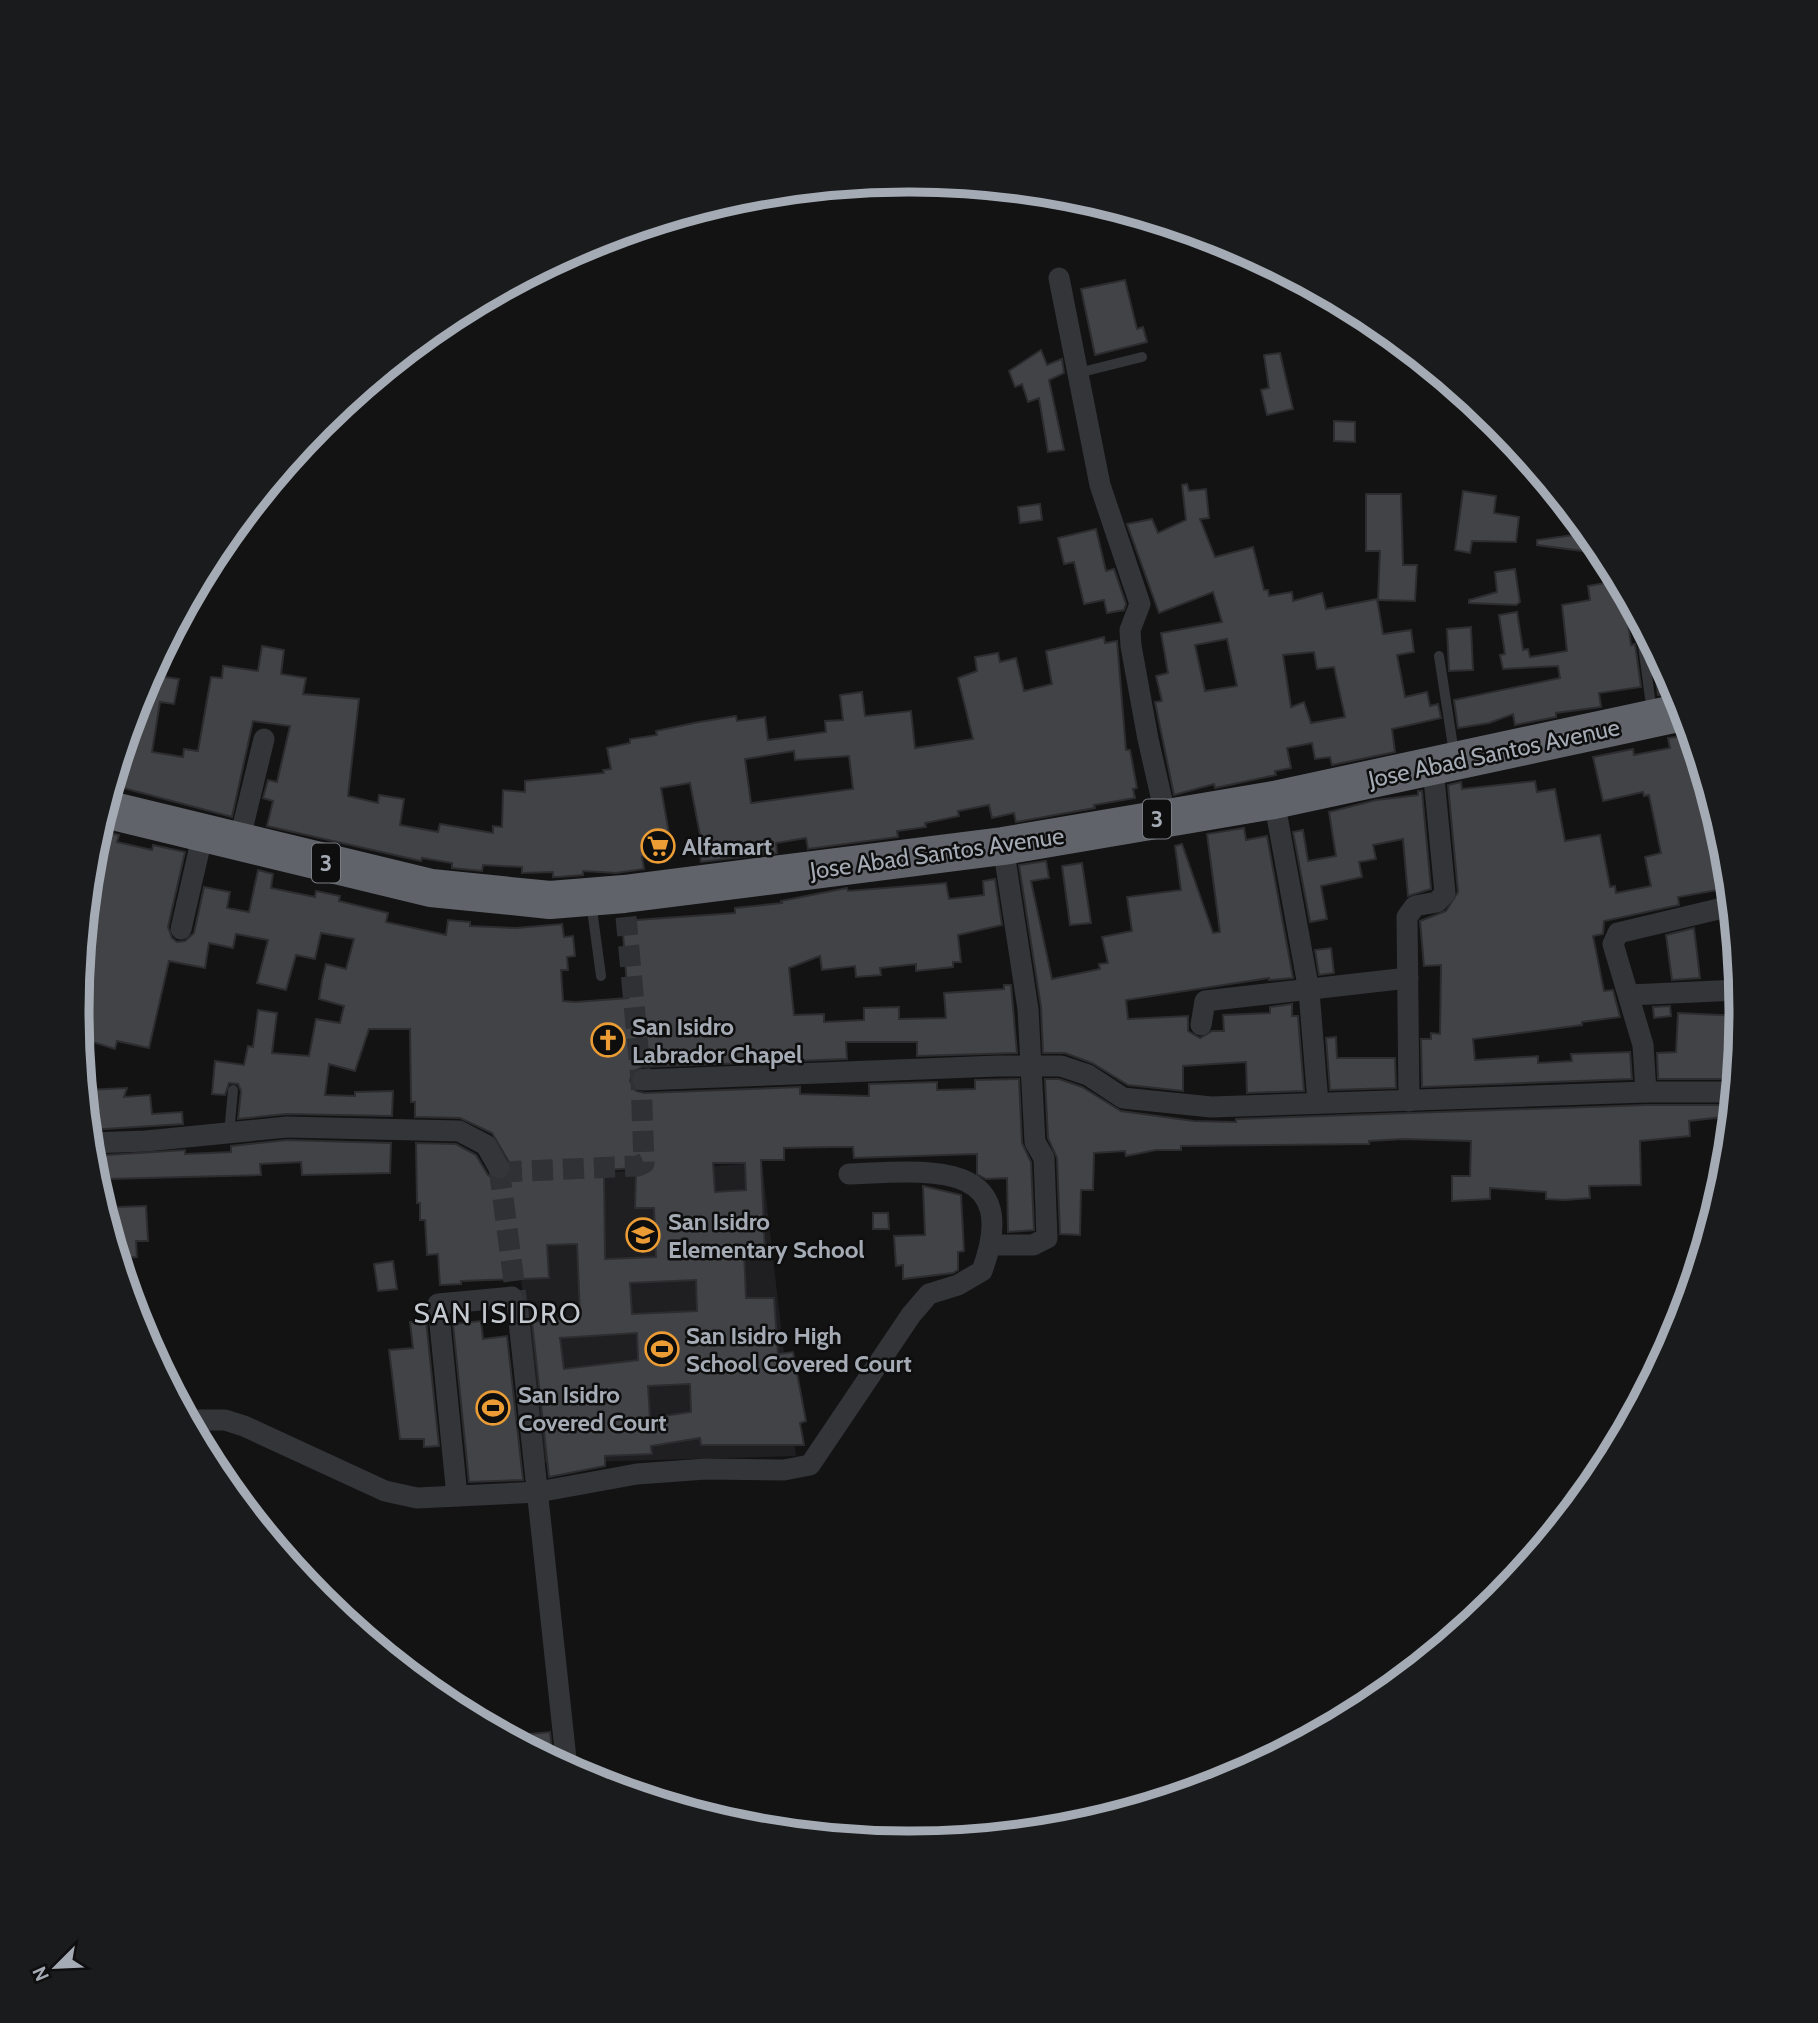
<svg xmlns="http://www.w3.org/2000/svg" width="1818" height="2023" viewBox="0 0 1818 2023" font-family="Cabin,sans-serif">
<style>
.built{fill:#1f1f21}
.building{fill:#424347;stroke:#2d2d30;stroke-width:2;fill-rule:evenodd}
.lines{fill:none;stroke-linecap:round;stroke-linejoin:round}
.street-tunnel{stroke:#303134;stroke-width:21;stroke-dasharray:21 10;stroke-linecap:butt}
.lane{stroke:#343539;stroke-width:10}
.street{stroke:#343539;stroke-width:21}
.highway{stroke:#60646a;stroke-width:38}
.labels{text-anchor:middle;dominant-baseline:central;stroke-width:5;stroke-linejoin:round;paint-order:stroke}
.shield{fill:#0e0e0f;stroke:#787c82;stroke-width:2}
.shield-label{font-size:23px;font-weight:bold;fill:#a5abb4}
.street-label{font-size:24px;fill:#a5abb4;stroke:#0e0e0f}
.poi-label{font-size:24px;font-weight:bold;fill:#a5abb4;stroke:#0e0e0f;text-anchor:start}
.quarter-label{font-size:28px;letter-spacing:2px;fill:#c5c9d0;stroke:#0e0e0f}
.rim{fill:none;stroke:#a5abb4;stroke-width:9}
</style>
<rect width="100%" height="100%" fill="#131314"/>
<path class="built" d="M762,1163l34,293 -253,7 -34,-285z"/>
<g class="building">
<path d="M1125,280l12,49 6,-2 4,15 -52,13 -14,-66z"/>
<path d="M1041,350l6,15 15,-6 2,14 -15,7 15,70 -16,2 -9,-54 -11,4 -6,-18 -7,3 -6,-16z"/>
<path d="M1280,353l13,56 -26,6 -6,-25 8,-2 -5,-33z"/>
<path d="M1334,421l21,1v20l-21,-1z"/>
<path d="M1187,484l2,7 17,-2 3,29 -9,1 15,38 38,-10 11,43h4l1,6 23,-4 1,9 29,-8 4,16 51,-10 6,35 28,-4 3,22 -17,3 8,42 22,-5 3,14 8,-2 3,14 -49,11 3,23 -63,13 -2,-8 -15,2 -3,-16 -25,5 4,20 -16,3 1,4 -61,13 -1,-4 -40,11 -19,-93 7,-1 -6,-25 12,-3 -7,-40 61,-11 -9,-30 -54,21 -32,-89 25,-5 6,14 28,-13 -4,-35zM1227,639l10,47 -32,5 -10,-46zM1314,652l3,17 17,-2 11,50 -34,6 -7,-21 -13,5 -8,-52z"/>
<path d="M1463,491l33,5 -2,17 25,4 -3,25 -44,-1 -2,12 -15,-3z"/>
<path d="M1366,494h35l2,71h14l-2,36 -37,-1 2,-49h-14z"/>
<path d="M1040,504l2,16 -22,3 -2,-16z"/>
<path d="M1096,529l10,42 8,-2 12,35 -2,6 -17,3 -3,-13 -20,4 -10,-42 -10,2 -6,-26z"/>
<path d="M1581,534l2,17 -46,-6v-5z"/>
<path d="M1515,569l5,33 -4,3 -47,-2v-3l28,-8 -2,-20z"/>
<path d="M1611,582v4l9,-1 15,29 -8,1 4,30 4,-1 6,43 -42,6 2,14 -45,6v4l-41,8 -2,-11 -24,9 -31,5 -4,-28 106,-22 -2,-12 -55,3 -3,-14 5,-1 -6,-39 18,-3 6,38 5,-1 2,8 37,-6 -5,-46 28,-5 -2,-14z"/>
<path d="M1471,627l2,43 -24,1 -2,-42z"/>
<path d="M1104,637l1,6 12,-2 9,109h4l7,38 -4,1 2,9 -41,7 1,3 -79,14 -2,-9 -22,5 -3,-13 -31,6 1,5 -34,7 1,4 -29,4 1,6 -90,12 -2,-11 -30,5 1,10 -76,9 -3,-17h4l-12,-62 -29,5 11,63 -30,6 2,12 -28,4 -33,-2v4l-25,2h-5v-5l-31,1v-6l-39,-2 -1,6 -30,-3v-5l-30,-5 -1,3 -154,-35 6,-25 -10,-3 5,-18 9,2 13,-56 -37,-5 -21,96 -120,-32 30,-95 27,-50 3,1 -7,36 14,2 -5,25 -14,-2 -8,50 31,5 1,-8 14,2 13,-74 11,1 1,-12 35,5 4,-25 22,4 -3,24 25,4 -3,16 56,5 -11,97 30,7 1,-8 25,4 -4,26 38,7 2,-8 53,9v-7l9,1 1,-37 22,2v-11l79,-8 -1,-3 8,-1 -4,-21 23,-5v-4l27,-4 -1,-4 43,-9 37,-6 1,5 28,-4 3,23 58,-8 -1,-11 18,-1 -3,-25 22,-3 3,24 46,-5 4,37 58,-9 -15,-61 19,-7 -2,-14 23,-4 2,9 16,-4 8,33 28,-7 -6,-33zM794,751l1,9 54,-4 4,33 -102,14 -6,-44z"/>
<path d="M1651,642l22,42 1,8 -16,3z"/>
<path d="M1683,736l1,3 7,-1 34,112 4,38 -51,9 1,8 -75,16 -1,13 -10,2 11,55 9,-1 7,27 -38,5v3l-109,14 2,21 63,-4v7l34,-2 -1,-7 59,-2 2,27 -210,8 -1,-48h10v-6l9,1 1,-69 -17,1 -4,-45 26,-10 12,-19 -10,-107 13,-3 1,7 73,-8 2,11 18,-3 10,52 35,-6 10,52 5,-1 1,7 35,-7 -6,-29 16,-4 -12,-58 -5,1 -1,-4 -40,9 -10,-44 40,-8 1,6 36,-7 -2,-10z"/>
<path d="M1418,791h4l9,98 -23,7 -5,-57 -30,6 3,14 -17,3 3,15 -41,9 6,33 -17,3 -17,-90 10,-2 5,31 28,-5 -7,-44 47,-12 42,-5z"/>
<path d="M1244,828l2,12 21,-4 26,142 -24,2v-2l-143,22 2,19 60,-3v15l12,7 12,-7h12l-1,-16 47,-2v-6l22,-3v12h6l6,75 -57,2 -1,-31 -63,4v25l-55,-6 -36,-22 -27,-10h-22l-2,-46 -22,-142 27,-4 3,17 -18,3 21,98 48,-10 -1,-5 9,-1 -6,-26 30,-6 -5,-34 54,-7 -6,-44 7,-2 31,89 7,-1 -13,-98z"/>
<path d="M99,830l20,5 -2,7 35,8 1,-5 32,7 -17,75 4,11 5,4 8,-1 9,-8 10,-46 26,5 -3,16 22,4 9,-42 15,4 -2,14 44,9 1,-6 24,5 -1,5 49,12 -2,9 60,13 2,-15 22,2v4l46,2 46,-4 2,13 9,-1 2,20 -8,1 1,13h-7l2,31 12,1 53,-4 -6,-77 113,-8v-5l47,-5 -1,-2 66,-13 1,3 98,-8 3,16 35,-4 -1,-14 12,-2 7,46 -44,10 3,27h-8v5l-37,4v-7l-36,4 1,7 -25,2 -1,-11 -33,4 -2,-14 -31,12 5,47 30,-1v8l40,-2v-12l35,-1v12l47,-1 -2,-25 60,-4v-4h7l6,68 -100,3v-14h-71l1,17 -205,8 -10,6 -2,8 6,10 8,2 156,-6v7l69,2v-12l68,-2v8l38,-1v-9l44,-1 3,64 9,19 3,68 -26,2 -1,-54 -21,1 -9,-5v-20l-123,4 -1,-11h-17l-52,1v12h-23l4,91 -21,1 2,46h28l4,56 15,-2 13,69 -6,2 4,22h-103l-1,-7 -49,8 1,8 -47,2v10l-56,11 -17,-155 48,-6 -3,-72 -30,1 2,33 -88,3v3l-21,1 -2,-31 -11,1 -2,-35h-5v-17h-3l-1,-60 40,1 20,11 12,20 10,6 12,-6 2,-8 -20,-34 -32,-15 -45,-1v-15h-4l-1,-73h-41l-14,42 -26,-7 -4,31 30,1v-4l38,-1 -1,25 -105,-2 -49,5 3,-28 -3,-7 -9,-1 -4,12 -13,-1 3,-33 29,4 4,-19 5,1 5,-37 19,3 -5,40 37,3 7,-37 24,4 4,-17 -25,-7 3,-19 4,-16 20,5 8,-30 -33,-6 -6,26 -19,-4 -10,35 -29,-7 11,-43 -32,-6 -3,14 -24,-5 -4,25 -36,-7 -20,87 -32,-7 -2,8 -35,-11 -3,-26 16,-163zM713,1163h32l1,27 -31,2zM636,1168l-1,40h19l2,49 -51,2 -1,-89zM696,1280l1,31 -65,3 -2,-31zM637,1333l1,27 -74,9 -4,-31zM690,1384l1,28 -41,6 -2,-32z"/>
<path d="M1082,863l9,60 -21,2 -8,-59z"/>
<path d="M1694,928l6,50 -28,2 -6,-45z"/>
<path d="M1331,948l3,25 -15,2 -4,-25z"/>
<path d="M1670,1006l1,10 -17,2 -1,-11z"/>
<path d="M1678,1013l63,3 -7,63h-76l-1,-26 19,-1z"/>
<path d="M1336,1037l1,21h58l1,30 -66,2 -4,-52z"/>
<path d="M1045,1079h14l23,8 39,24 73,10 42,1v-3l410,-14h86l-1,11 -42,5 1,15 -50,5 1,44 -52,1 1,12 -25,2 -19,-1v-7l-56,-4v11l-38,2v-25h18l1,-35 -68,-2 -34,2v3l-188,2v4h-25l-30,6 -1,-5 -31,2 -1,37h-12l-1,45 -20,-1 -3,-76 -9,-20z"/>
<path d="M127,1088l-3,9 26,-2 2,19 30,-2 1,12 -94,6 -4,-40z"/>
<path d="M287,1140l104,3 -1,30 -88,2 -1,-13 -41,2 1,11 -154,4 2,28 -6,1 -10,-35 -2,-17 94,-6v4l46,-2v-6z"/>
<path d="M923,1186l38,9 3,56 -6,1v18l-5,3 -50,6v-14l-7,1 -2,-30 31,-1z"/>
<path d="M146,1206l2,35h-12l1,16 -18,1 -5,-15h4l-1,-36z"/>
<path d="M873,1213h15l1,16h-16z"/>
<path d="M393,1261l4,28 -19,2 -4,-27z"/>
<path d="M426,1320l13,126 -15,1v-8h-24l-11,-89 24,-2 -3,-26z"/>
<path d="M481,1321l2,18 24,-3 16,144 -54,2 -16,-158z"/>
<path d="M550,1732l3,28 -45,-24z"/>
</g>
<g class="lines">
<g class="street-tunnel">
<path d="M499,1168l19,144"/>
<path d="M501,1172l137,-6 6,-3 -3,-83 -15,-163"/>
</g>
<g class="lane">
<path d="M1078,373l64,-16"/>
<path d="M1640,623l12,90"/>
<path d="M1439,656l15,97"/>
<path d="M591,902l10,74"/>
<path d="M229,1134l4,-44"/>
</g>
<g class="street">
<path d="M1059,278l41,207 40,119 -10,26 1,16 17,93 18,79"/>
<path d="M1274,800l35,191 9,112"/>
<path d="M239,842l25,-103"/>
<path d="M181,929l22,-96"/>
<path d="M1629,995l110,-5"/>
<path d="M1201,1025l4,-24 203,-23"/>
<path d="M643,1080l355,-14h63l27,9 35,23 88,9 435,-15h87"/>
<path d="M1646,1092l-3,-47 -30,-101 5,-11 113,-27"/>
<path d="M1409,1101l-2,-184 8,-11 22,-4 8,-9 -12,-125"/>
<path d="M90,1143l56,-2 141,-14 172,4 27,14 13,23"/>
<path d="M992,1245h41l14,-7 -3,-80 -9,-16 -7,-133 -25,-163"/>
<path d="M518,1312l49,456"/>
<path d="M189,1420h36l19,6 141,65 32,7 121,-6 99,-18 69,-5 78,1 26,-5 101,-150 18,-21 29,-9 24,-14c42,-114 -57,-100 -133,-97"/>
<path d="M457,1496l-19,-192 74,-7"/>
</g>
<path class="highway" d="M105,809l326,79 119,12 74,-6 379,-48 271,-46 409,-88"/>
</g>
<defs>
<symbol id="supermarket-ring" viewBox="-11 -11 22 22"><circle r="9.5" fill="#0e0e0f" stroke="#eb9c34" stroke-width="1.5"/><path d="M-6-5.5h2.5l.6 2H6L4.5 2H-2.5L-4.4-4H-6ZM-1.5 3.2a1.3 1.3 0 1 0 .1 0ZM3 3.2a1.3 1.3 0 1 0 .1 0Z" fill="#eb9c34"/></symbol>
<symbol id="church-ring" viewBox="-11 -11 22 22"><circle r="9.5" fill="#0e0e0f" stroke="#eb9c34" stroke-width="1.5"/><path d="M-1.2-6h2.4v3.5h3.3v2.4h-3.3V6h-2.4V-.1h-3.3v-2.4h3.3Z" fill="#eb9c34"/></symbol>
<symbol id="school-ring" viewBox="-11 -11 22 22"><circle r="9.5" fill="#0e0e0f" stroke="#eb9c34" stroke-width="1.5"/><path d="M0-5L7-2L0 1L-7-2ZM-4 1L0 2.5L4 1V4Q0 6-4 4Z" fill="#eb9c34"/></symbol>
<symbol id="stadium-ring" viewBox="-11 -11 22 22"><circle r="9.5" fill="#0e0e0f" stroke="#eb9c34" stroke-width="1.5"/><path d="M0-5a6.5 5 0 1 0 0 10a6.5 5 0 1 0 0-10ZM-3.5-1.8h7v3.6h-7Z" fill="#eb9c34"/></symbol>
</defs>
<g fill-rule="evenodd">
<use href="#supermarket-ring" x="639" y="827" width="38" height="38"/>
<use href="#church-ring" x="589" y="1021" width="38" height="38"/>
<use href="#school-ring" x="624" y="1216" width="38" height="38"/>
<use href="#stadium-ring" x="643" y="1330" width="38" height="38"/>
<use href="#stadium-ring" x="474" y="1389" width="38" height="38"/>
</g>
<g class="labels">
<g class="shield">
<rect x="1143" y="799.5" width="28" height="39" rx="5"/>
<rect x="312" y="843.5" width="28" height="39" rx="5"/>
</g>
<g class="shield-label">
<text x="1157" y="819">3</text>
<text x="326" y="863">3</text>
</g>
<g class="street-label">
<text transform="translate(1494 753) rotate(-12)">Jose Abad Santos Avenue</text>
<text transform="translate(937 853) rotate(-8)">Jose Abad Santos Avenue</text>
</g>
<g class="poi-label">
<text x="682" y="846">Alfamart</text>
<text x="632" y="1026">San Isidro<tspan x="632" dy="28">Labrador Chapel</tspan></text>
<text x="668" y="1221">San Isidro<tspan x="668" dy="28">Elementary School</tspan></text>
<text x="686" y="1335">San Isidro High<tspan x="686" dy="28">School Covered Court</tspan></text>
<text x="518" y="1394">San Isidro<tspan x="518" dy="28">Covered Court</tspan></text>
</g>
<g class="quarter-label">
<text x="498" y="1313">SAN ISIDRO</text>
</g>
</g>
<path d="M0 0H1818V2023H0ZM908 192H910A819 819 0 0 1 1729 1011V1012A819 819 0 0 1 910 1831H908A819 819 0 0 1 89 1012V1011A819 819 0 0 1 908 192Z" fill="#1a1b1c" fill-rule="evenodd"/>
<path class="rim" d="M908 192H910A819 819 0 0 1 1729 1011V1012A819 819 0 0 1 910 1831H908A819 819 0 0 1 89 1012V1011A819 819 0 0 1 908 192Z"/>
<g transform="translate(56 1967) rotate(246)" stroke="#0e0e0f" stroke-width="5" paint-order="stroke">
<path d="M0-5L12 26L0 18L-12 26Z" fill="#a5abb4"/>
<text y="-10" font-size="19" font-weight="bold" text-anchor="middle" fill="#a5abb4">N</text>
</g>
</svg>
